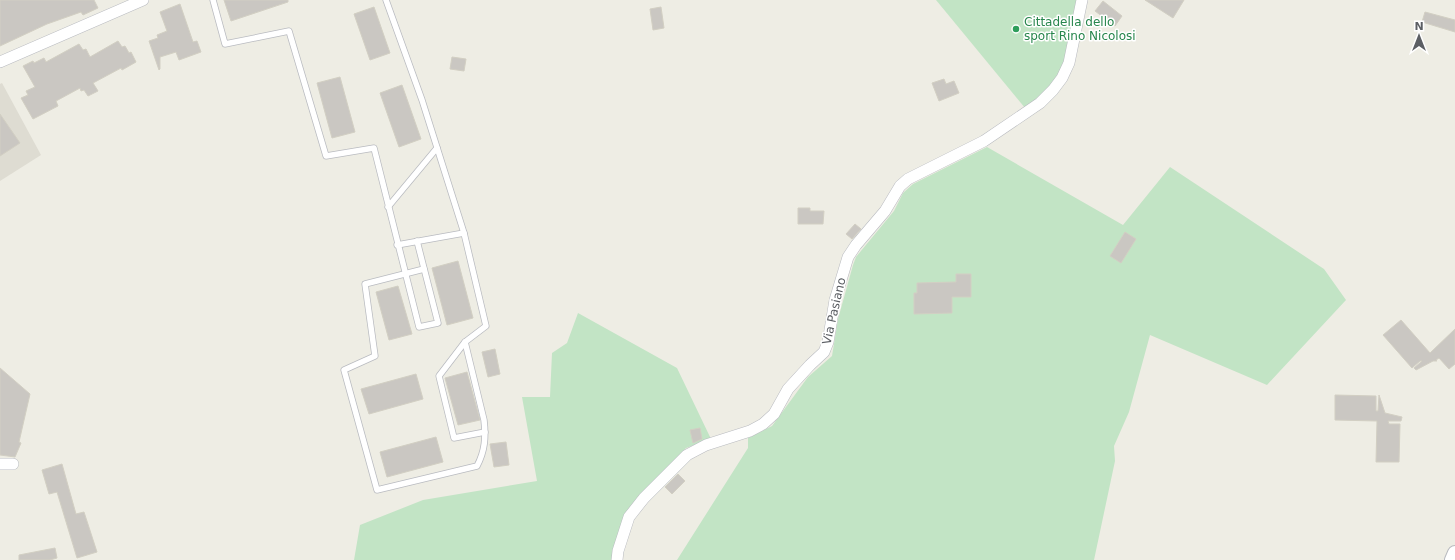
<svg xmlns="http://www.w3.org/2000/svg" width="1455" height="560" viewBox="0 0 1455 560" font-family="'DejaVu Sans',sans-serif">
<style>
.education{fill:#dedcd2}
.green{fill:#c2e4c5}
.building{fill:#cac7c2;stroke:#d2cfc3}
.lines{fill:none;stroke-linecap:round;stroke-linejoin:round}
.service-casing{stroke:#b9bbc0;stroke-width:7}
.minor-casing{stroke:#b9bbc0;stroke-width:12}
.tertiary-casing{stroke:#b9bbc0;stroke-width:16}
.service{stroke:#fff;stroke-width:5.5}
.minor{stroke:#fff;stroke-width:11}
.tertiary{stroke:#fff;stroke-width:14}
.leisure-dot{fill:#2e9e5b;stroke:#fff;stroke-width:1.5}
.labels{text-anchor:middle;dominant-baseline:central;stroke-width:3;stroke-linejoin:round;paint-order:stroke}
.leisure-label{font-size:12px;fill:#27864d;stroke:#fff;text-anchor:start}
.street-label{font-size:12px;fill:#5c5f64;stroke:#fff}
</style>
<rect width="100%" height="100%" fill="#eeede4"/>
<path class="education" d="M2,83l39,72 -41,26v-97z"/>
<g class="green">
<path d="M936,0h142l-13,66 -15,23 -25,19z"/>
<path d="M987,147l136,78 47,-58 154,102 22,31 -79,85 -117,-50 -21,77 -15,34 1,15 -21,99h-417l71,-112v-10l24,-12 36,-49 24,-21 6,-37 15,-54 3,-8 38,-46 9,-18 10,-9z"/>
<path d="M578,313l99,55 34,71 -25,9 -45,48 -27,64h-260l6,-35 63,-25 114,-19 -15,-84h28l2,-44 15,-10z"/>
</g>
<g class="building">
<path d="M0,0h94l4,8 -15,7 -2,-3 -34,12 -47,22z"/>
<path d="M224,0h64v2l-57,19z"/>
<path d="M1145,0h39l-11,18z"/>
<path d="M1103,1l19,15 -7,10 -20,-15z"/>
<path d="M180,4l13,38 4,-1 4,11 -22,8 -3,-8 -16,5v12l-1,1 -10,-29 9,-3 -1,-3 10,-4 -7,-19z"/>
<path d="M374,7l16,46 -20,7 -16,-46z"/>
<path d="M661,7l3,21 -11,2 -3,-21z"/>
<path d="M1425,12l30,8v12l-33,-10z"/>
<path d="M118,41l4,6 3,-1 4,7 2,-1 5,10 -14,8 -1,-2 -28,15 5,8 -10,5 -4,-6 -3,1 -1,-3 -24,13 2,5 -25,13 -12,-21 7,-3 -2,-4 9,-4 -12,-21 10,-5 1,2 10,-5 2,4 33,-18 4,6 3,-1 4,8z"/>
<path d="M452,57l14,2 -2,12 -14,-2z"/>
<path d="M340,77l15,55 -23,6 -15,-55z"/>
<path d="M944,79l2,5 8,-3 5,12 -20,8 -7,-18z"/>
<path d="M402,85l19,54 -22,8 -19,-54z"/>
<path d="M0,114l20,29 -20,13z"/>
<path d="M798,208h12v3h14l-1,13h-25z"/>
<path d="M855,224l6,5 -9,10 -6,-5z"/>
<path d="M1125,232l11,7 -15,24 -11,-7z"/>
<path d="M458,261l15,57 -26,7 -15,-57z"/>
<path d="M956,274h15v23h-19v16l-38,1v-21h3v-10l39,-1z"/>
<path d="M398,286l14,48 -23,6 -13,-48z"/>
<path d="M1401,320l29,33 25,-24v35l-6,5 -10,-11 -3,2 1,1h-4l-17,9 -2,-2 8,-7h-2l-8,7 -29,-33z"/>
<path d="M495,349l5,25 -12,3 -6,-25z"/>
<path d="M0,368l30,26 -11,48 2,1 -6,14 -15,-2z"/>
<path d="M467,372l13,48 -22,5 -13,-47z"/>
<path d="M416,374l7,25 -54,15 -8,-25z"/>
<path d="M1335,395l41,1v15h2l1,-16 6,18 17,4 -1,4h-13l1,3h11l-1,38h-23l1,-41 -42,-1z"/>
<path d="M700,428l2,11 -9,4 -3,-13z"/>
<path d="M436,437l7,25 -56,15 -7,-25z"/>
<path d="M506,442l3,23 -15,2 -4,-23z"/>
<path d="M62,464l14,50 8,-2 13,40 -20,6 -20,-66 -8,2 -7,-24z"/>
<path d="M678,474l7,7 -13,13 -7,-7z"/>
<path d="M55,548l2,10 -7,2h-31v-5z"/>
</g>
<g class="lines">
<defs>
<g id="service">
<path d="M213,0l12,44 64,-13 37,125 48,-8 45,179 19,-4 -21,-82"/>
<path d="M386,0l36,100 42,133 22,93 -21,16 19,78c2,17 1,31 -7,46l-100,24 -33,-120 31,-14 -10,-72 59,-15"/>
<path d="M388,207l49,-59"/>
<path d="M397,245l67,-12"/>
<path d="M465,342l-26,34 15,62 31,-6"/>
</g>
<g id="minor">
<path d="M0,62l143,-62"/>
<path d="M0,464h13"/>
<path d="M617,560l1,-9 11,-34 15,-19 43,-43 19,-10 44,-14 13,-7 11,-10 14,-25 22,-24 14,-13 4,-10 7,-42 13,-43 8,-12 29,-34 15,-25 8,-7 76,-38 56,-38 13,-13 9,-12 7,-15 13,-63"/>
</g>
<path id="tertiary" d="M1452,560l3,-7"/>
</defs>
<use href="#service" class="service-casing"/>
<use href="#minor" class="minor-casing"/>
<use href="#tertiary" class="tertiary-casing"/>
<use href="#service" class="service"/>
<use href="#minor" class="minor"/>
<use href="#tertiary" class="tertiary"/>
</g>
<circle class="leisure-dot" cx="1016" cy="29" r="4"/>
<g class="labels">
<g class="leisure-label">
<text x="1024" y="22">Cittadella dello<tspan x="1024" dy="14">sport Rino Nicolosi</tspan></text>
</g>
<g class="street-label">
<text transform="translate(834 311) rotate(-77)">Via Pasiano</text>
</g>
</g>
<g transform="translate(1419 36)" stroke="#ffffff" stroke-width="3" paint-order="stroke">
<path d="M0-3L7 15L0 10L-7 15Z" fill="#5c5f64"/>
<text y="-6" font-size="11" font-weight="bold" text-anchor="middle" fill="#5c5f64">N</text>
</g>
</svg>
